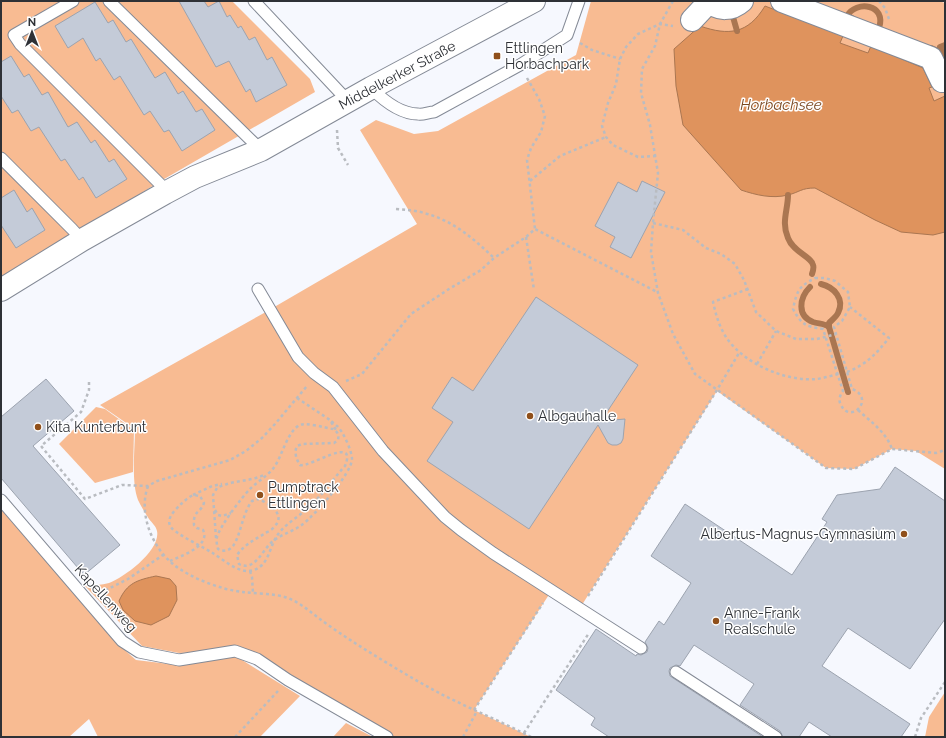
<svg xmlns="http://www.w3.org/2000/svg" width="946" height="738" viewBox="0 0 946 738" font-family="Raleway,sans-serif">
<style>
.green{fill:#f8bb92}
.water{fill:#df935d;stroke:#aa7651}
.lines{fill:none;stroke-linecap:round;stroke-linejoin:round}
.stream{stroke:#aa7651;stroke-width:6}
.building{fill:#c4cbd8;stroke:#9ca3af}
.lane-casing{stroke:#848a96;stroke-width:13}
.street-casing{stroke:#848a96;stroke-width:24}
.path{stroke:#b9bcc1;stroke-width:2.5;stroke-dasharray:3 3;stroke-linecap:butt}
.lane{stroke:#fff;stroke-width:11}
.street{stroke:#fff;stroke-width:22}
.poi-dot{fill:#90501b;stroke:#fff;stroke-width:1.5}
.labels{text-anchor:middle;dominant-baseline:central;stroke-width:3;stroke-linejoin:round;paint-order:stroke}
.poi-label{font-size:14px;fill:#2e3136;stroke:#fff;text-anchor:start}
.street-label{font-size:14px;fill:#2e3136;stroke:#fff}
.water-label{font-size:15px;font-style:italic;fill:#7c4922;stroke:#fff}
</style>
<rect width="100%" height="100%" fill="#f6f8fe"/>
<g class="green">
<path d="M1,1h231l78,78 5,13 -156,90 -158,99z"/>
<path d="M591,1h348l6,2v466l-29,-18 -24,-2 -38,20 -28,-1 -109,-77 -137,217 -28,-18 -78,120 57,27h-144l-152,-86 -56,2 -37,-7 -57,-60c8,-1 17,-1 24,-3 16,-6 52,-33 48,-52 -1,-5 -5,-8 -8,-12 -4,-6 -8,-13 -11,-19 -7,-18 -3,-51 -3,-71l-35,-24 164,-92 153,-89 -57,-94 16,-10 38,14 24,-3 138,-76z"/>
<path d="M96,407l9,2 29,21 -1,42 -38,11 -36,-39z"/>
<path d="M1,508l118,137 17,15 41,5 57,-10 66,41 -40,41h-162l-9,-18 -20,18h-68z"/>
<path d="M945,692v45h-20l4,-20z"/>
<path d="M346,723l27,14h-40z"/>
</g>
<g class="water">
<path d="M765,6l78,30 -3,7 28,10 3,-7 52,22 9,19 -3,1 5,13 11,-5v136l-12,3 -32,-3 -26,-12 -60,-32c-14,0 -15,4 -27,7 -16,4 -32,0 -47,-5l-58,-65 -7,-39 -2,-37 26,-23c29,10 48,8 65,-20z"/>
<path d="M156,576l14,3 6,7 1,14 -8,16 -18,9 -16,-4 -12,-11 -4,-9c8,-18 18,-21 37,-25z"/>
</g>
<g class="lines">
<g class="stream">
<path d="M731,10l6,21"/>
<path d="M852,18l-5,-2c9,-16 40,-12 32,12"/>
<path d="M945,45l-5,2 5,11"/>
<path d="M931,48l11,5"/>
<path d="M788,195c0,15 -7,27 0,43 5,14 24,19 25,27 1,2 0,6 -1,9"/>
<path d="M821,284c13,3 24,15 17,29 -2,4 -6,7 -9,10v4l19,65"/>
<path d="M810,287c-11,11 -13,29 3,35 6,2 11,1 16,5"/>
</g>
</g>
<g class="building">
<path d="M179,1h25l4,6 11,-6 8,16 3,-2 8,13 3,-2 8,14 6,-3 12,23 5,-3 15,28 -31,17 -6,-13 -4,3 -17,-31 -13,6z"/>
<path d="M95,2l13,21 5,-3 13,22 5,-3 24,39 10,-6 13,22 5,-3 13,21 6,-3 13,21 -33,21 -13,-21 -5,2 -14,-21 -6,4 -24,-39 -6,4 -14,-22 -4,3 -13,-23 -15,10 -13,-22z"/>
<path d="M11,56l13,21 5,-3 13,21 6,-3 20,35 9,-5 14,21 4,-3 14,22 5,-3 13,20 -31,19 -13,-21 -4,3 -14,-21 -4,2 -22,-34 -8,4 -13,-21 -6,3 -11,-17v-34z"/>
<path d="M642,181l23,11 -34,66 -21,-11 5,-10 -20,-11 23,-44 19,10z"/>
<path d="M14,190l13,22 5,-4 13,22 -29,18 -15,-23v-27z"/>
<path d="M536,297l102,68 -37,56 24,-2 -2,20 -2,4 -4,2h-5l-4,-2 -10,-18 -69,104 -102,-68 26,-39 -21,-14 20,-31 21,14z"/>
<path d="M46,379l28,32 -41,35 87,99 -36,30 -83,-97v-61z"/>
<path d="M895,467l50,34v118l-35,50 -62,-41 -26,38 88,58 -9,13h-69l-23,-15 -10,15h-16l-3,-6 -40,-26 14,-21 -60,-39 -14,21 -4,-1 -6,3 -1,3 1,5 93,61h-154l-18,-12 4,-7 -39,-28 40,-61 40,27 1,-2 4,1 6,-3 1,-4 -3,-6 14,-21 5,4 27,-42 -40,-27 34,-52 107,71 35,-53 -5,-3 15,-24 43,-6z"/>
</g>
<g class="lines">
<defs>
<g id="lane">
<path d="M73,1l-59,34 6,9 140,140 5,9"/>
<path d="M109,1l152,149"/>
<path d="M254,1l94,100"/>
<path d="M371,88c12,12 29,26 47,26 5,1 11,-2 16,-2l86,-47 47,-30 12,-34"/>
<path d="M1,158l71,71 10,11"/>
<path d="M258,289l40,68 16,16 19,14 50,64 62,66 16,13 32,23 148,95"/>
<path d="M1,500l121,141 17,11 40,8 56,-9 22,8 31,21 99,57"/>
<path d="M676,672l100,65"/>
</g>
<g id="street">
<path d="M709,1c9,10 23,9 33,0"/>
<path d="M782,1l149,57 11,23 3,-1"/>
<path d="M692,20l17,-18"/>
<path d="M1,290l81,-50 83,-47 30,-16 66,-27 110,-62 163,-87"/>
</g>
</defs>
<use href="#lane" class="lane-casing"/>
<use href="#street" class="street-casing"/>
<g class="path">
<path d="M673,1l-13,23 -5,22 -13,23 -1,24 9,32 8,48 -5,50 -2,29 7,41 15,41 22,40 131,94 28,1 38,-20 44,4 9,-3"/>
<path d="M879,1l6,7 4,11"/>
<path d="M580,43l12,7 28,9"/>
<path d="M527,78l12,21 6,17 -4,16 -10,16 -4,12 8,69"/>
<path d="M337,130l1,18 10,17"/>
<path d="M656,156l-18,1 -25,-12 -7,-8 -4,-11 6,-23 8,-19 4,-25 6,-12 12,-13 22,-10 13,2"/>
<path d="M530,181l30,-25 46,-19"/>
<path d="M396,209c10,1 19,1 28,4 28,7 49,25 70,45"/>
<path d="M653,223l30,7 23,18 15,6 14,10 9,16 12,32 20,19 20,8h21l19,-5"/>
<path d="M526,237l8,53"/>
<path d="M815,278h10l10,3 13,11 2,15 -8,14 -8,6 18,62c24,9 -1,36 -11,16 -3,-5 -1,-10 2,-14l-20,-62c-18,-3 -21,-4 -30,-20 4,-18 5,-22 22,-31z"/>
<path d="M748,289l-35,13c3,13 6,24 13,35 17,26 59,45 91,42 7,-1 14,-3 21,-5"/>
<path d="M757,364l19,-33"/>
<path d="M847,372c20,-8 29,-18 42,-34l-39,-31"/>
<path d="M346,381l16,-7 49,-60 38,-25 32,-19 13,-12 32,-21 9,-8 122,63"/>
<path d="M89,382v8l-8,22 -40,34 44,53 37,-14 26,1 9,-5 73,-21 16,-9 16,-13 13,-14 32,-38"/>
<path d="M297,398l33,22 6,10"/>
<path d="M858,410c13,12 28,22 34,39"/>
<path d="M148,486c-10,27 4,61 25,78 17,14 49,26 70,28 14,2 31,1 45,6 10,4 19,11 28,18 13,10 28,20 42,29 27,17 55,34 83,49 30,15 61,28 90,43"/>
<path d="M193,495l19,-9 10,-2"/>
<path d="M215,510l3,5 4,1 9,-3"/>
<path d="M216,538l-3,-43 4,-7c15,-8 32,-6 47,-13"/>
<path d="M170,561c11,-5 41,-15 33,-31l-6,-2 -3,-3c-1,-15 6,-11 10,-22l-4,-7c-2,0 -5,-1 -6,-1 -5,1 -9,6 -13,9 -7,7 -19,18 -6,27 11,8 24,14 36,21 15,9 34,29 51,13 8,-8 9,-22 17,-32 8,-10 19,-16 28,-24 14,-12 25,-29 38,-43 13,-32 -35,2 -45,-1 -4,-6 -6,-13 -3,-19l5,-2 32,-1 4,-3c1,-5 0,-8 -5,-11 -8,-1 -29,-8 -35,-3 -11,8 -16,29 -23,40 -6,9 -17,15 -25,23 -8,8 -30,37 -33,48 -1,4 0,8 1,12 5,3 11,2 15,-3 8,-11 9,-32 19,-45l6,-2c11,4 29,16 16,28 -2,3 -7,5 -10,7 -10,6 -20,11 -27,21l2,9c16,8 23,-14 34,-23 9,-7 21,-10 30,-17 11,-8 49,-51 49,-65 0,-8 -9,-28 -15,-33 -2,-2 -5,-4 -7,-6"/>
<path d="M250,571l2,6 1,17"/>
<path d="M100,593l28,-14 35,-24"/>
<path d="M588,596l129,-206 22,-37"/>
<path d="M474,710l69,-107"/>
<path d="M524,733l65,-100"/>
<path d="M235,737l43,-46"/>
<path d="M463,737l14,-26"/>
<path d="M915,737l6,-19 24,-36"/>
</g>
<use href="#lane" class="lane"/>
<use href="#street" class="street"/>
</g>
<g class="poi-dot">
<rect x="493" y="52" width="8" height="8" rx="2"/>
<circle cx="530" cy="416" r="4"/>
<circle cx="38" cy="427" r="4"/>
<circle cx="260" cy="495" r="4"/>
<circle cx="904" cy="534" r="4"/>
<circle cx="716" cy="621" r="4"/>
</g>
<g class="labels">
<g class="poi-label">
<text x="505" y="48">Ettlingen<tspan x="505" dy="16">Horbachpark</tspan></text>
<text x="538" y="416">Albgauhalle</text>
<text x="46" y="427">Kita Kunterbunt</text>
<text x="268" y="487">Pumptrack<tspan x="268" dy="16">Ettlingen</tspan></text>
<text x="896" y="534" text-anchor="end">Albertus-Magnus-Gymnasium</text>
<text x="724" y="613">Anne-Frank<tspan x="724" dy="16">Realschule</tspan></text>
</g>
<g class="street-label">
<text transform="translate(397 75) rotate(-28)">Middelkerker Straße</text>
<text transform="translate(106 598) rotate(48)">Kapellenweg</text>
</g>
<g class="water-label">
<text x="781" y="105">Horbachsee</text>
</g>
</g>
<rect width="946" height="738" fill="none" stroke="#2e3136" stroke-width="4"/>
<g transform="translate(32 32)" stroke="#ffffff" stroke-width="3" paint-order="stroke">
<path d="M0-3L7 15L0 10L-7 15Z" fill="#2e3136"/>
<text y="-6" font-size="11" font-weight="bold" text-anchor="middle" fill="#2e3136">N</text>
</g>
</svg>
